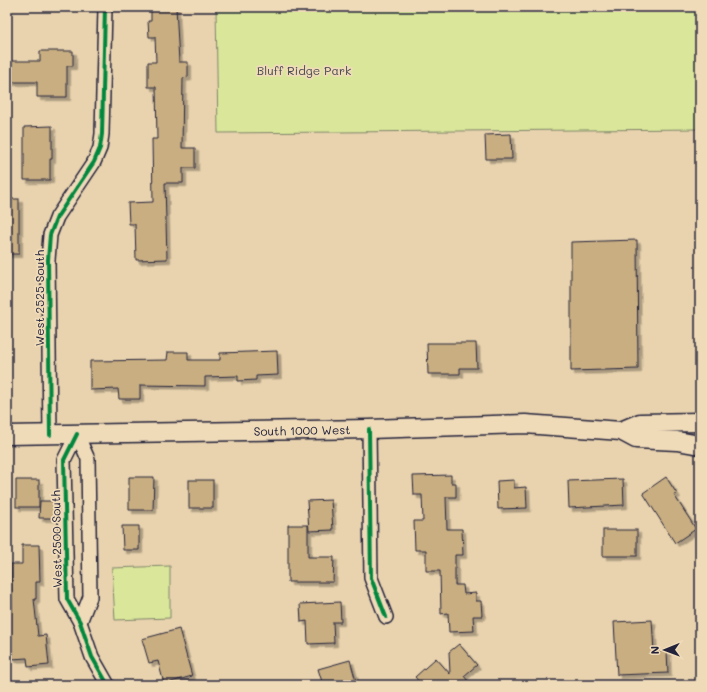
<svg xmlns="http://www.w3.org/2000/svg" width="707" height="692" font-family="Mali,sans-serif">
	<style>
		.park { fill: #dae79a; stroke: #7e846a }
		.building { fill: #c9ae81; stroke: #22223b; filter: url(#shadow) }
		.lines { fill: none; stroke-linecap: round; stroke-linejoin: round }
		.minor-casing { stroke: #22223b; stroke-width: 16 }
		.secondary-casing { stroke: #22223b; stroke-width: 21 }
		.minor { stroke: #f0dbb9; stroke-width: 13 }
		.secondary { stroke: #f0dbb9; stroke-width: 18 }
		.cycleway-casing { stroke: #f0dbb9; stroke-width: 6 }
		.cycleway { stroke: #00873e; stroke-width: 4 }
		.labels { text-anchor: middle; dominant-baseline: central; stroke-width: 3.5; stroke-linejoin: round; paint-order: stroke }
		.park-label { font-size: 12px; fill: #47494e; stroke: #f0dbb9 }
		.street-label { font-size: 12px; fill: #22223b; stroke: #f0dbb9 }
	</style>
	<defs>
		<filter id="shadow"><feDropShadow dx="3.5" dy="3.5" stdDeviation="0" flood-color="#0004"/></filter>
	</defs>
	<rect width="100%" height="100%" fill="#e9d3ae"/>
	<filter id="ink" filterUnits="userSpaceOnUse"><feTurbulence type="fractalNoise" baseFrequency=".025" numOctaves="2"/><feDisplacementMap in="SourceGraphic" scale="8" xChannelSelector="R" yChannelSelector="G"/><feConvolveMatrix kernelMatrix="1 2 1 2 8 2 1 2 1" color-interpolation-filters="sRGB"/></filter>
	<g filter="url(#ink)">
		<g class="park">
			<path d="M216 7H700V129L218 133Z"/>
			<path d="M170 566V618L115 620 112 568Z"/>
		</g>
		<g class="building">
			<path d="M151 7H176L179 62H188V77L183 78 182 148H195V168H183V183H165L167 259 136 260 135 224H129L128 203 153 202 152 139H157L156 87H148V62H156L155 37H149L148 21H151Z"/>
			<path d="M40 51H73V66H67V97H37V82H7V61H40Z"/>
			<path d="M52 126V159H50V180H24V127Z"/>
			<path d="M511 134 512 159H486L485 135Z"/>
			<rect x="7" y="199" width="12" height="55"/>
			<path d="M637 240 638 369 571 371V242Z"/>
			<path d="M427 343H476L477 368H460V374H428Z"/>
			<path d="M277 351 278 375 256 376V380L238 381V376L205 377V386L140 385V399H119L118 389 90 390V361L167 360 168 352H188V360H220V353Z"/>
			<path d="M451 475V483H456V497H446L447 529H462L463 555H455V585H463L464 594 476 593V601H481L482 616H473L474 631 449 632 448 613 441 614 440 571H426V550H415L414 521H423L422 495H414L413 476Z"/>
			<path d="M129 477H154L153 510H129Z"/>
			<path d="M666 477 677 494 674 495 696 529 675 543 643 493Z"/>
			<path d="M623 479 624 505 569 508 568 481Z"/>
			<rect x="16" y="480" width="23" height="27"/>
			<rect x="189" y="480" width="24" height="28"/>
			<path d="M514 480V488L526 487 527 508 498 509 497 481Z"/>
			<path d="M331 500 333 530 309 531 307 501Z"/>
			<path d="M40 501H57V518H39Z"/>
			<path d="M288 525H308V557H334L333 582H288Z"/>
			<path d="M122 526H139V550H123Z"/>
			<rect x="603" y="530" width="34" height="26"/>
			<path d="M22 545H39L40 582H36V599H34L38 636 46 635 49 665 28 667 27 658 12 659 10 631H7V611H12L11 564H22Z"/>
			<path d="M340 602 341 622H333L334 643 308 644 307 621 301 622 300 604Z"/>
			<path d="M652 620 654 652 667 651 668 673 617 675 614 622Z"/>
			<path d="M179 629 192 676 164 684 158 661 149 663 142 639Z"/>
			<path d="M459 644 477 665 464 676 471 685H422L415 677 436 658 450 674 449 652Z"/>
			<path d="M350 660 357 685H323L318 669Z"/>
		</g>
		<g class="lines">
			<defs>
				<g id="minor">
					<path d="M369 429 371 578 386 617"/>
					<path d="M77 434 64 460 67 599 80 622 92 657 108 685"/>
					<path d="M77 434 88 459 90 597 80 622"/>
					<path d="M50 435 48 260 50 235 57 217 94 162 100 148 102 134 105 7"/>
				</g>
				<g id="secondary">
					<path d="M621 431 640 423 700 422"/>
					<path d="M7 435 369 429 525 424 621 431 636 439 677 441 700 445"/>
				</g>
			</defs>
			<use href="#minor" class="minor-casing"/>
			<use href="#secondary" class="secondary-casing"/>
			<use href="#minor" class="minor"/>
			<use href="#secondary" class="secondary"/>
			<defs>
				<g id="cycleway">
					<path d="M369 429 371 578 386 617"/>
					<path d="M77 434 64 460 67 599 80 622 92 657 108 685"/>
					<path d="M50 435 48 260 50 235 57 217 94 162 100 148 102 134 105 7"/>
				</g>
			</defs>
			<use href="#cycleway" class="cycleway-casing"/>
			<use href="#cycleway" class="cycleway"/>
		</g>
	</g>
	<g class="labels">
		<g class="park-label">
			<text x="304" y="70">Bluff Ridge Park</text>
		</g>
		<g class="street-label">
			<text transform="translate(39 298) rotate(-90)">West 2525 South</text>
			<text transform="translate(302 430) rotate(-1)">South 1000 West</text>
			<text transform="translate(56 539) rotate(-91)">West 2500 South</text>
		</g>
	</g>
	<rect width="707" height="692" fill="none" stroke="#f0dbb9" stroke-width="24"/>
	<rect x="12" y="12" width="683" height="668" fill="none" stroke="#22223b" stroke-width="1.5" filter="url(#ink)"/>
	<g transform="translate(665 650) rotate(269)" stroke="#f0dbb9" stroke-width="3" paint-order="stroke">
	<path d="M0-3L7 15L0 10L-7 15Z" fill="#22223b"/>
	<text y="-6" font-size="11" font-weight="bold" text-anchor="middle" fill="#22223b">N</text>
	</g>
</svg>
